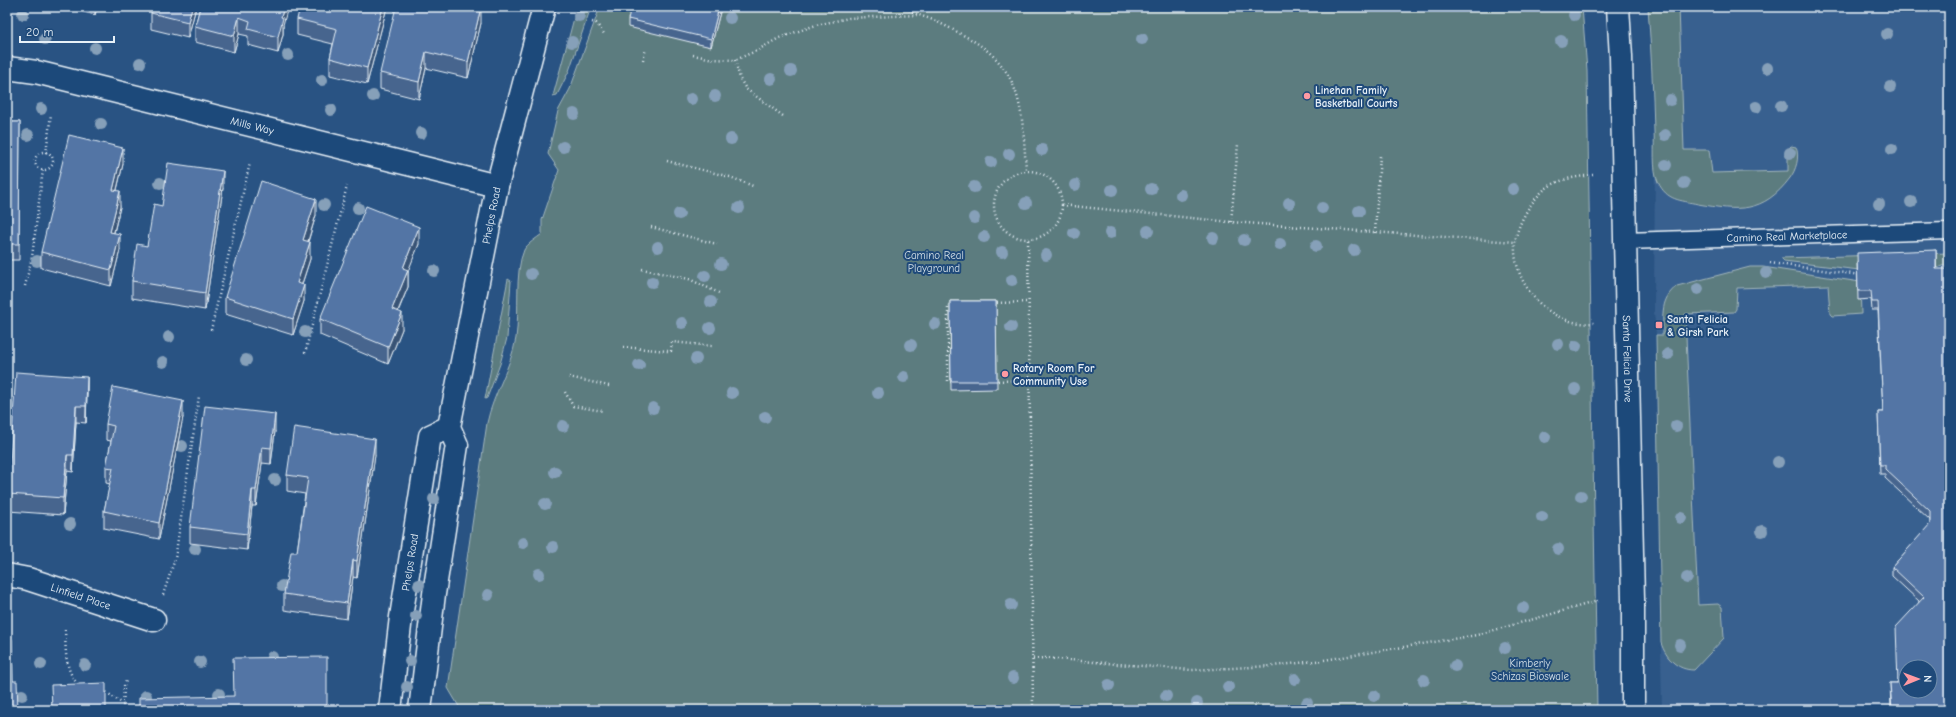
<svg xmlns="http://www.w3.org/2000/svg" width="1956" height="717" font-family="'Comic Neue',sans-serif">
	<style>
		.built { fill: #39608f; fill-rule: evenodd }
		.green { fill: #5b7b7f; stroke: #a2b6bc }
		.lines { fill: none; stroke-linecap: round; stroke-linejoin: round }
		.lane-casing { stroke: #e8f1f8; stroke-width: 19 }
		.street-casing { stroke: #e8f1f8; stroke-width: 25 }
		.secondary-casing { stroke: #e8f1f8; stroke-width: 25 }
		.path { stroke: #e8f1f8; stroke-width: 2.5; stroke-dasharray: 1 3; stroke-linecap: butt }
		.lane { stroke: #1f4a7a; stroke-width: 16 }
		.street { stroke: #1f4a7a; stroke-width: 22 }
		.secondary { stroke: #1f4a7a; stroke-width: 22 }
		.tree { fill: #86a0b9 }
		.wall { fill: #47658e; stroke: #e8f1f8 }
		.shaded-wall { fill: #395274; stroke: #e8f1f8 }
		.building { fill: #5275a5; stroke: #e8f1f8; fill-rule: evenodd }
		.poi-dot { fill: #ff9aa2; stroke: #1f4a7a; stroke-width: 1.5 }
		.labels { text-anchor: middle; dominant-baseline: central; stroke-width: 4; stroke-linejoin: round; paint-order: stroke }
		.poi-label { font-size: 11px; font-weight: bold; fill: #e8f1f8; stroke: #1f4a7a; text-anchor: start }
		.street-label { font-size: 11px; fill: #e8f1f8; stroke: #1f4a7a }
		.park-label { font-size: 11px; fill: #d3dfe6; stroke: #1f4a7a }
	</style>
	<rect width="100%" height="100%" fill="#295383"/>
	<filter id="ink" filterUnits="userSpaceOnUse"><feTurbulence type="fractalNoise" baseFrequency=".025" numOctaves="2"/><feDisplacementMap in="SourceGraphic" scale="8" xChannelSelector="R" yChannelSelector="G"/><feConvolveMatrix kernelMatrix="1 2 1 2 8 2 1 2 1" color-interpolation-filters="sRGB"/></filter>
	<g filter="url(#ink)">
		<path class="built" d="M1648 7H1949V710H1662L1656 335 1654 311 1655 156 1652 55ZM1906 667H1930V691H1906Z"/>
		<g class="green">
			<path d="M577 7H591L569 71 557 95 553 96Z"/>
			<path d="M600 7H1582L1587 71 1597 710H461L448 688 487 423C493 394 511 368 516 338 520 312 514 273 524 250 527 244 537 238 542 234V220L559 170 548 154 558 111 570 89Z"/>
			<path d="M1648 7H1679L1684 150H1709L1712 173 1788 171V149L1791 146 1796 147C1800 157 1796 170 1790 178 1763 214 1738 211 1698 204 1680 200 1667 201 1658 182 1652 169 1655 146 1654 131 1653 90 1651 48 1648 7Z"/>
			<path d="M1949 253V263L1930 271 1876 272 1784 261 1781 258Z"/>
			<path d="M1750 267H1763L1860 282 1861 314 1832 316 1830 314 1828 285 1737 288 1736 309 1734 312 1685 314 1698 605 1718 604 1722 607 1724 638 1694 670C1677 670 1666 658 1661 643L1656 335H1663C1663 315 1660 299 1677 286Z"/>
			<path d="M508 279 511 281 507 338 500 364 487 398 485 399Z"/>
		</g>
		<g class="lines">
			<defs>
				<g id="lane">
					<path id="s1" d="M1625 241 1949 231"/>
				</g>
				<g id="street">
					<path id="s2" d="M1618 7 1621 57 1633 599V710"/>
					<path id="s3" d="M7 68 36 72 497 186"/>
					<path id="s4" d="M7 575 28 579 154 620"/>
				</g>
				<g id="secondary">
					<path id="s5" d="M390 710 401 617 430 436 449 427"/>
					<path id="s6" d="M420 710 434 594 457 445 449 427 497 186 544 7"/>
				</g>
			</defs>
			<use href="#lane" class="lane-casing"/>
			<use href="#street" class="street-casing"/>
			<use href="#secondary" class="secondary-casing"/>
			<g class="path">
				<path d="M906 7C915 15 923 16 933 20 942 24 952 29 961 34 1023 65 1022 108 1026 170"/>
				<path d="M592 22 596 23 605 35"/>
				<path d="M693 55 713 59 735 60 756 51 779 38 816 25 849 18 917 15"/>
				<path d="M643 60 646 49"/>
				<path d="M735 60 740 79 746 89 783 116"/>
				<circle cx="44" cy="161" r="9"/>
				<path d="M46 153 51 114"/>
				<path d="M667 161 730 177 753 186"/>
				<circle cx="1028" cy="205" r="34"/>
				<path d="M1593 175C1576 177 1557 179 1544 190 1530 202 1517 225 1515 243 1512 286 1551 328 1594 323"/>
				<path d="M1062 205 1231 222 1515 242"/>
				<path d="M1231 222 1238 144"/>
				<path d="M651 227 717 244"/>
				<path d="M1375 233 1380 156"/>
				<path d="M1028 240 1033 710"/>
				<path d="M1770 263 1860 275"/>
				<path d="M642 269 689 279 719 293"/>
				<path d="M25 286 32 257 43 170"/>
				<path d="M993 303 1028 302"/>
				<path d="M953 305H948V382H953"/>
				<path d="M211 330 250 163"/>
				<path d="M623 347 668 351H671L672 342 712 346"/>
				<path d="M305 353 347 186"/>
				<path d="M569 377 609 386"/>
				<path d="M994 381 1029 380"/>
				<path d="M565 392 573 406 603 411"/>
				<path d="M163 595 175 559 199 396"/>
				<path d="M65 630C66 649 64 671 79 685"/>
				<path d="M1033 659 1045 658 1191 670 1273 666 1324 660 1477 635 1598 601"/>
				<path d="M103 690 123 704"/>
				<path d="M123 710 124 686 126 681"/>
			</g>
			<use href="#lane" class="lane"/>
			<use href="#street" class="street"/>
			<use href="#secondary" class="secondary"/>
		</g>
		<g class="tree">
			<circle cx="23" cy="14" r="6"/>
			<circle cx="1574" cy="15" r="6"/>
			<circle cx="579" cy="16" r="6"/>
			<circle cx="730" cy="18" r="6"/>
			<circle cx="1887" cy="34" r="6"/>
			<circle cx="45" cy="39" r="6"/>
			<circle cx="1142" cy="39" r="6"/>
			<circle cx="1561" cy="41" r="6"/>
			<circle cx="572" cy="42" r="6"/>
			<circle cx="95" cy="48" r="6"/>
			<circle cx="288" cy="55" r="6"/>
			<circle cx="140" cy="63" r="6"/>
			<circle cx="1767" cy="68" r="6"/>
			<circle cx="791" cy="71" r="6"/>
			<circle cx="771" cy="79" r="6"/>
			<circle cx="322" cy="80" r="6"/>
			<circle cx="1890" cy="87" r="6"/>
			<circle cx="373" cy="96" r="6"/>
			<circle cx="715" cy="96" r="6"/>
			<circle cx="691" cy="99" r="6"/>
			<circle cx="1670" cy="100" r="6"/>
			<circle cx="1781" cy="106" r="6"/>
			<circle cx="1756" cy="107" r="6"/>
			<circle cx="41" cy="109" r="6"/>
			<circle cx="331" cy="110" r="6"/>
			<circle cx="574" cy="114" r="6"/>
			<circle cx="101" cy="124" r="6"/>
			<circle cx="421" cy="133" r="6"/>
			<circle cx="28" cy="135" r="6"/>
			<circle cx="1665" cy="135" r="6"/>
			<circle cx="731" cy="139" r="6"/>
			<circle cx="563" cy="147" r="6"/>
			<circle cx="1892" cy="149" r="6"/>
			<circle cx="1042" cy="150" r="6"/>
			<circle cx="1790" cy="153" r="6"/>
			<circle cx="1009" cy="154" r="6"/>
			<circle cx="991" cy="162" r="6"/>
			<circle cx="1666" cy="165" r="6"/>
			<circle cx="160" cy="183" r="6"/>
			<circle cx="1684" cy="183" r="6"/>
			<circle cx="1075" cy="185" r="6"/>
			<circle cx="974" cy="187" r="6"/>
			<circle cx="1151" cy="189" r="6"/>
			<circle cx="1513" cy="189" r="6"/>
			<circle cx="1112" cy="190" r="6"/>
			<circle cx="1181" cy="195" r="6"/>
			<circle cx="1911" cy="202" r="6"/>
			<circle cx="1026" cy="203" r="6"/>
			<circle cx="1289" cy="203" r="6"/>
			<circle cx="1879" cy="204" r="6"/>
			<circle cx="324" cy="205" r="6"/>
			<circle cx="358" cy="208" r="6"/>
			<circle cx="739" cy="208" r="6"/>
			<circle cx="1322" cy="208" r="6"/>
			<circle cx="1359" cy="211" r="6"/>
			<circle cx="679" cy="214" r="6"/>
			<circle cx="974" cy="218" r="6"/>
			<circle cx="1148" cy="231" r="6"/>
			<circle cx="1074" cy="233" r="6"/>
			<circle cx="1110" cy="233" r="6"/>
			<circle cx="984" cy="237" r="6"/>
			<circle cx="1213" cy="238" r="6"/>
			<circle cx="1244" cy="240" r="6"/>
			<circle cx="1280" cy="244" r="6"/>
			<circle cx="1316" cy="246" r="6"/>
			<circle cx="658" cy="247" r="6"/>
			<circle cx="1354" cy="250" r="6"/>
			<circle cx="1002" cy="252" r="6"/>
			<circle cx="1046" cy="255" r="6"/>
			<circle cx="37" cy="261" r="6"/>
			<circle cx="721" cy="264" r="6"/>
			<circle cx="434" cy="271" r="6"/>
			<circle cx="1766" cy="273" r="6"/>
			<circle cx="531" cy="274" r="6"/>
			<circle cx="705" cy="276" r="6"/>
			<circle cx="1012" cy="280" r="6"/>
			<circle cx="652" cy="282" r="6"/>
			<circle cx="1698" cy="289" r="6"/>
			<circle cx="711" cy="302" r="6"/>
			<circle cx="682" cy="323" r="6"/>
			<circle cx="935" cy="324" r="6"/>
			<circle cx="1011" cy="327" r="6"/>
			<circle cx="710" cy="328" r="6"/>
			<circle cx="305" cy="332" r="6"/>
			<circle cx="169" cy="337" r="6"/>
			<circle cx="1558" cy="344" r="6"/>
			<circle cx="911" cy="345" r="6"/>
			<circle cx="1576" cy="346" r="6"/>
			<circle cx="1668" cy="354" r="6"/>
			<circle cx="696" cy="359" r="6"/>
			<circle cx="246" cy="360" r="6"/>
			<circle cx="163" cy="362" r="6"/>
			<circle cx="639" cy="365" r="6"/>
			<circle cx="904" cy="377" r="6"/>
			<circle cx="1575" cy="389" r="6"/>
			<circle cx="732" cy="393" r="6"/>
			<circle cx="878" cy="393" r="6"/>
			<circle cx="653" cy="408" r="6"/>
			<circle cx="765" cy="417" r="6"/>
			<circle cx="563" cy="426" r="6"/>
			<circle cx="1676" cy="426" r="6"/>
			<circle cx="1545" cy="437" r="6"/>
			<circle cx="182" cy="446" r="6"/>
			<circle cx="1778" cy="462" r="6"/>
			<circle cx="555" cy="472" r="6"/>
			<circle cx="275" cy="480" r="6"/>
			<circle cx="1581" cy="496" r="6"/>
			<circle cx="434" cy="499" r="6"/>
			<circle cx="545" cy="504" r="6"/>
			<circle cx="1542" cy="517" r="6"/>
			<circle cx="1681" cy="518" r="6"/>
			<circle cx="70" cy="524" r="6"/>
			<circle cx="1762" cy="531" r="6"/>
			<circle cx="523" cy="543" r="6"/>
			<circle cx="553" cy="547" r="6"/>
			<circle cx="195" cy="549" r="6"/>
			<circle cx="1558" cy="549" r="6"/>
			<circle cx="539" cy="574" r="6"/>
			<circle cx="1687" cy="578" r="6"/>
			<circle cx="419" cy="585" r="6"/>
			<circle cx="282" cy="586" r="6"/>
			<circle cx="488" cy="595" r="6"/>
			<circle cx="1011" cy="605" r="6"/>
			<circle cx="1523" cy="608" r="6"/>
			<circle cx="416" cy="616" r="6"/>
			<circle cx="1680" cy="645" r="6"/>
			<circle cx="1505" cy="648" r="6"/>
			<circle cx="272" cy="657" r="6"/>
			<circle cx="410" cy="661" r="6"/>
			<circle cx="200" cy="662" r="6"/>
			<circle cx="41" cy="664" r="6"/>
			<circle cx="85" cy="665" r="6"/>
			<circle cx="1455" cy="666" r="6"/>
			<circle cx="1536" cy="675" r="6"/>
			<circle cx="1013" cy="678" r="6"/>
			<circle cx="1295" cy="679" r="6"/>
			<circle cx="1424" cy="680" r="6"/>
			<circle cx="1109" cy="685" r="6"/>
			<circle cx="407" cy="687" r="6"/>
			<circle cx="1228" cy="687" r="6"/>
			<circle cx="219" cy="694" r="6"/>
			<circle cx="22" cy="695" r="6"/>
			<circle cx="146" cy="696" r="6"/>
			<circle cx="1166" cy="696" r="6"/>
			<circle cx="1374" cy="696" r="6"/>
			<circle cx="1197" cy="703" r="6"/>
			<circle cx="1307" cy="703" r="6"/>
		</g>
		<g class="wall">
			<path d="M65 7H97L95 15Z"/>
			<path d="M196 7 188 38 151 29V13Z"/>
			<path d="M200 7 283 25V34L278 53 248 45V36L239 34 234 52 195 42V26Z"/>
			<path d="M387 7 367 84 330 75V58L333 44 297 35V19Z"/>
			<path d="M720 7V12L711 47 628 27V19Z"/>
			<path d="M481 23 468 78 426 68 419 99 380 89V73Z"/>
			<path d="M7 122H20L19 260H7Z"/>
			<path d="M123 164 117 190 120 207 114 233 120 250 111 286 41 268V252Z"/>
			<path d="M223 188 205 310 132 298V281L147 246 162 206Z"/>
			<path d="M316 215 308 242 310 259 302 284 304 301 293 335 225 314V297Z"/>
			<path d="M419 244 408 270V287L398 312 402 329 388 364 320 335V319Z"/>
			<path d="M1936 250 1949 710H1891L1890 683H1897L1919 601 1892 576V567L1930 525V520L1885 478V474H1880L1878 412H1883L1878 310H1872L1871 299 1858 300 1857 261Z"/>
			<path d="M950 301H996L997 389 951 390Z"/>
			<path d="M87 377V393L86 423 76 422 73 472 67 471 63 515 8 511V494Z"/>
			<path d="M183 417 159 539 104 528V511L110 484 106 483V467L111 441 106 440V424Z"/>
			<path d="M275 431 271 464 262 463 256 506H252L247 550 190 543V527Z"/>
			<path d="M375 455 357 578 353 577 347 619 284 610V594L297 552 305 494 287 491V475Z"/>
		</g>
		<g class="shaded-wall">
			<path d="M95 7H97L95 15Z"/>
			<path d="M192 7H196L188 38V22Z"/>
			<path d="M284 7H288L283 25V34L278 53V37L281 17Z"/>
			<path d="M383 7H387L367 84V68Z"/>
			<path d="M481 7V23L468 78V62Z"/>
			<path d="M719 7H720V12L711 47V39Z"/>
			<path d="M239 17V34L234 52V36Z"/>
			<path d="M426 52V68L419 99V82Z"/>
			<path d="M123 148V164L113 206V190Z"/>
			<path d="M223 171V188L205 310V293Z"/>
			<path d="M120 191V207L110 248V232Z"/>
			<path d="M316 199V215L303 257V240Z"/>
			<path d="M419 227V244L403 284V268Z"/>
			<path d="M120 234V250L111 286V270Z"/>
			<path d="M310 242V259L297 299V283Z"/>
			<path d="M408 270V287L392 325V309Z"/>
			<path d="M304 285V301L293 335V319Z"/>
			<path d="M402 313V329L388 364V347Z"/>
			<path d="M87 377V393L86 423V406Z"/>
			<path d="M183 401V417L159 539V523Z"/>
			<path d="M76 406V422L73 472V455Z"/>
			<path d="M275 414V431L271 464V448Z"/>
			<path d="M375 439V455L357 578V561Z"/>
			<path d="M262 447V463L256 506V490Z"/>
			<path d="M67 455V471L63 515V498Z"/>
			<path d="M252 490V506L247 550V534Z"/>
			<path d="M353 560V577L347 619V603Z"/>
		</g>
		<g class="building">
			<path d="M152 7H192L188 22 151 13Z"/>
			<path d="M200 7H284L281 17 283 18 278 37 248 29 250 21 239 17 234 36 195 26Z"/>
			<path d="M300 7H383L367 68 330 58 337 29 297 19Z"/>
			<path d="M396 7H481L468 62 426 52 419 82 380 73Z"/>
			<path d="M631 7H719L711 39 628 19Z"/>
			<path d="M7 122H20L19 244H7Z"/>
			<path d="M69 135 123 148 113 190 120 191 110 232 120 234 111 270 41 252Z"/>
			<path d="M168 163 223 171 205 293 132 281 137 244 147 246 154 204 162 206Z"/>
			<path d="M261 181 316 199 303 240 310 242 297 283 304 285 293 319 225 297Z"/>
			<path d="M366 206 419 227 403 268 408 270 392 309 402 313 388 347 320 319Z"/>
			<path d="M1936 250V269H1949V710H1892L1890 683H1898L1896 627 1924 597 1892 567 1930 524V511L1885 469V465H1880L1878 412H1883L1878 302H1872L1871 291H1858L1857 253ZM1906 667H1930V691H1906Z"/>
			<path d="M950 301H996L997 381H951Z"/>
			<path d="M16 372 87 377 86 406H76L73 455H67L63 498 8 494Z"/>
			<path d="M113 387 183 401 159 523 104 511 113 468 106 467 114 426 106 424Z"/>
			<path d="M205 406 275 414 271 448 262 447 256 490H252L247 534 190 527Z"/>
			<path d="M294 427 375 439 357 561 353 560 347 603 284 594 291 552H297L308 478 287 475Z"/>
			<path d="M7 639H12L13 681H17L18 710H7Z"/>
			<path d="M327 657V710H139V698L234 696 233 658Z"/>
			<path d="M106 683V710H44V709H52L51 685Z"/>
		</g>
	</g>
	<g class="poi-dot">
		<circle cx="1307" cy="96" r="4"/>
		<rect x="1655" y="321" width="8" height="8" rx="2"/>
		<circle cx="1005" cy="374" r="4"/>
	</g>
	<g class="labels">
		<g class="poi-label">
			<text x="1315" y="90">Linehan Family<tspan x="1315" dy="13">Basketball Courts</tspan></text>
			<text x="1667" y="319">Santa Felicia<tspan x="1667" dy="13">&amp; Girsh Park</tspan></text>
			<text x="1013" y="368">Rotary Room For<tspan x="1013" dy="13">Community Use</tspan></text>
		</g>
		<g class="street-label">
			<text stroke="none"><textPath href="#s3" startOffset="252">Mills Way</textPath></text>
			<text stroke="none"><textPath href="#s6" startOffset="503">Phelps Road</textPath></text>
			<text stroke="none"><textPath href="#s1" startOffset="162">Camino Real Marketplace</textPath></text>
			<text stroke="none"><textPath href="#s2" startOffset="352">Santa Felicia Drive</textPath></text>
			<text stroke="none"><textPath href="#s5" startOffset="149">Phelps Road</textPath></text>
			<text stroke="none"><textPath href="#s4" startOffset="77">Linfield Place</textPath></text>
		</g>
		<g class="park-label">
			<text x="934" y="255">Camino Real<tspan x="934" dy="13">Playground</tspan></text>
			<text x="1530" y="663">Kimberly<tspan x="1530" dy="13">Schizas Bioswale</tspan></text>
		</g>
	</g>
	<rect width="1956" height="717" fill="none" stroke="#1f4a7a" stroke-width="24"/>
	<rect x="12" y="12" width="1932" height="693" fill="none" stroke="#e8f1f8" stroke-width="1.5" filter="url(#ink)"/>
	<g transform="translate(1918 679) rotate(89)"><circle r="19" fill="#1f4a7a" stroke="#6f8dac"/>
	<path d="M0-3L7 15L0 10L-7 15Z" fill="#ff9aa2"/>
	<text y="-6" font-size="11" font-weight="bold" text-anchor="middle" fill="#e8f1f8">N</text>
	</g>
	<path d="M20 36v6h94v-6" fill="none" stroke="#e8f1f8" stroke-width="2"/>
	<text x="26" y="36" font-size="12" fill="#e8f1f8" stroke="#1f4a7a" stroke-width="3" paint-order="stroke">20 m</text>
</svg>
